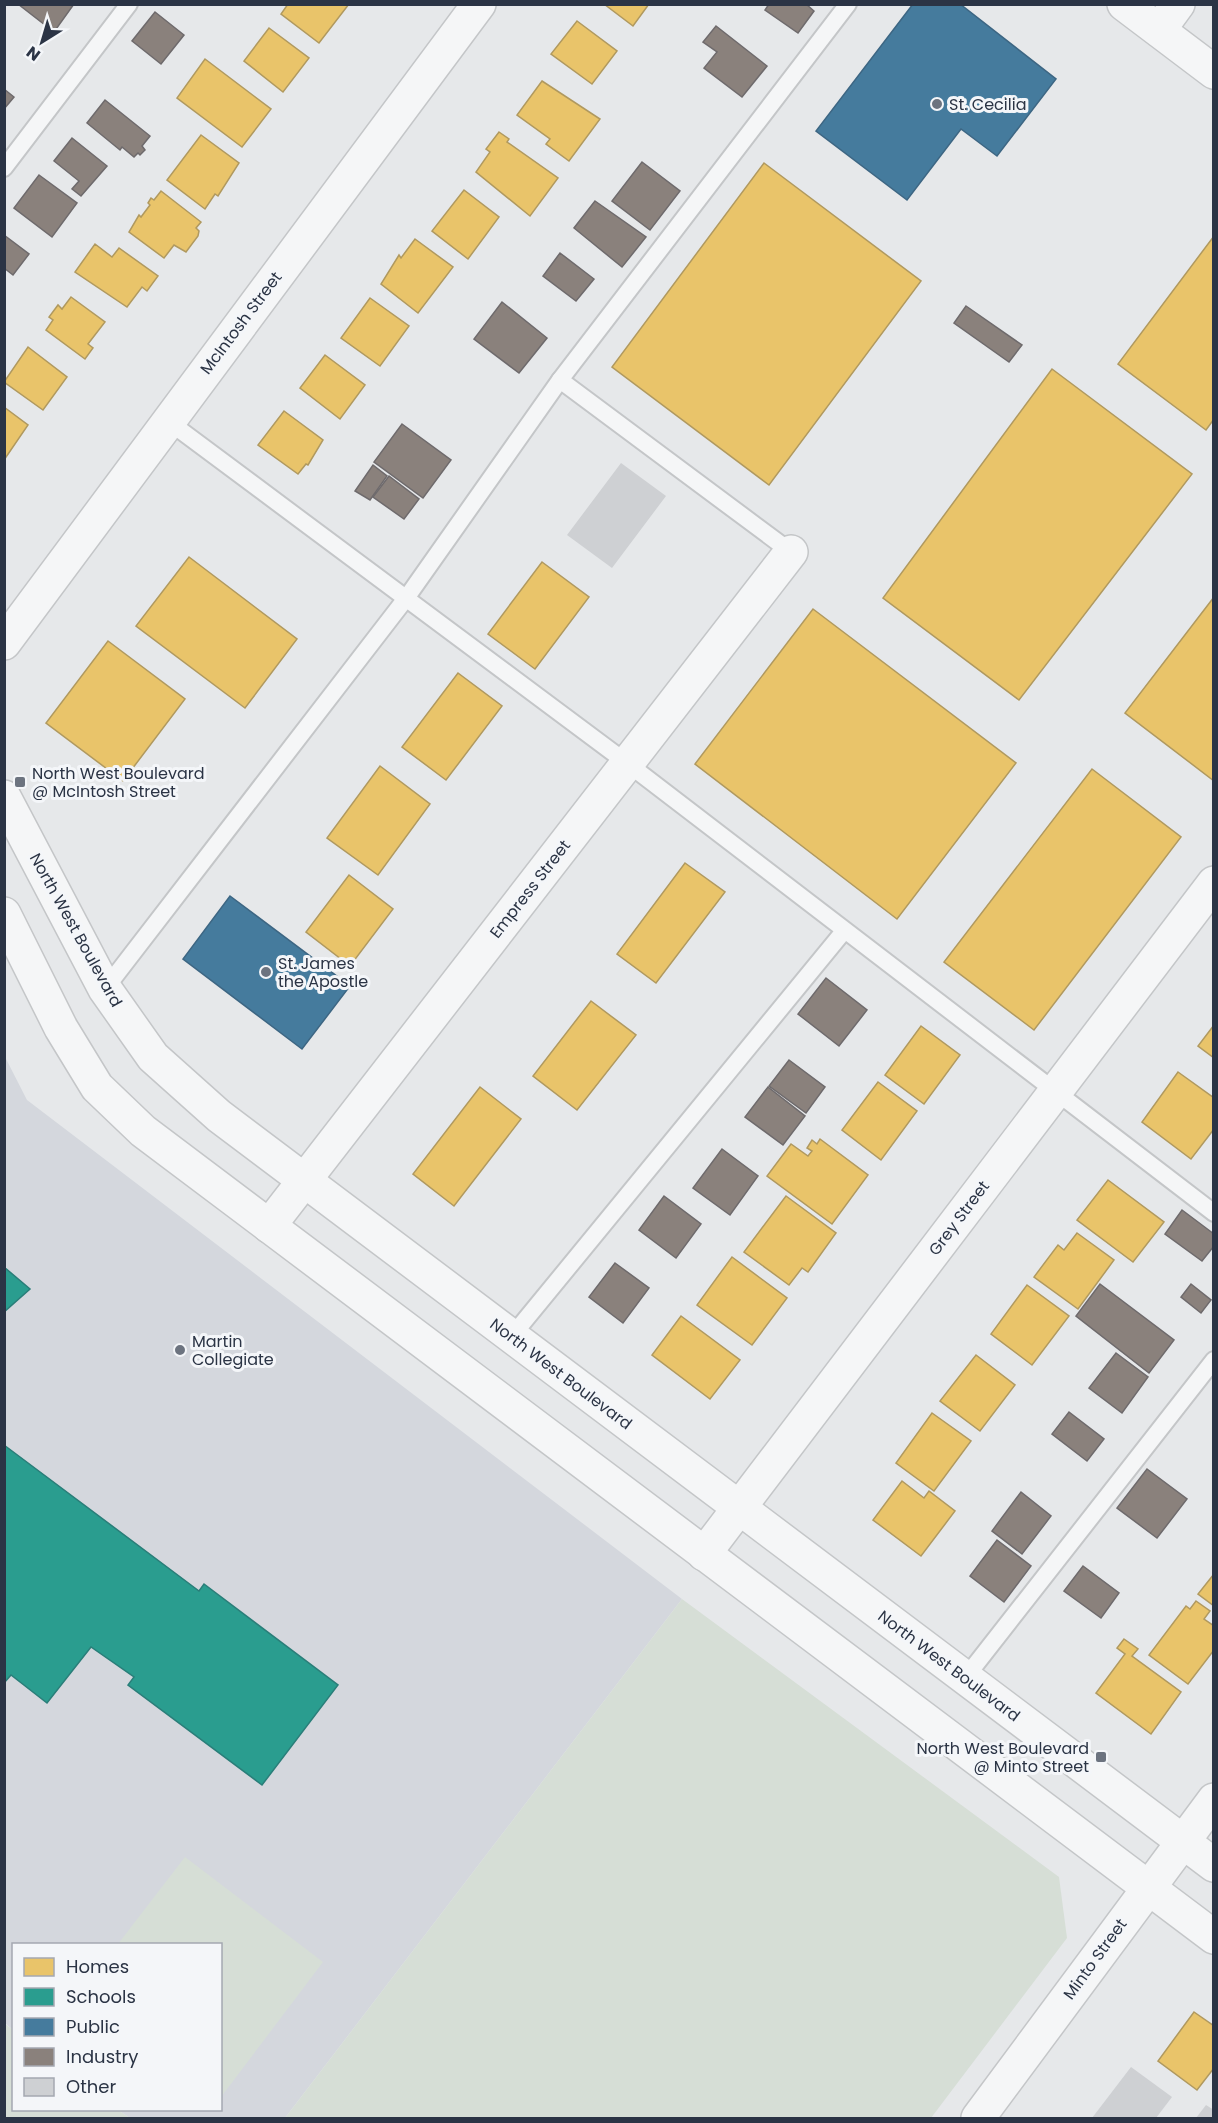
<svg xmlns="http://www.w3.org/2000/svg" width="1218" height="2123" font-family="Poppins,sans-serif">
	<style>
		.built { fill: #d4d7dd }
		.green { fill: #d6ded6 }
		.homes { fill: #e9c46a; stroke: #b0995f; stroke-width: 1.5 }
		.schools { fill: #2a9d8f; stroke: #2a7e79; stroke-width: 1.5 }
		.public { fill: #457b9d; stroke: #3d6683; stroke-width: 1.5 }
		.industry { fill: #8a817c; stroke: #6e6a6c; stroke-width: 1.5 }
		.building { fill: #ced0d3 }
		.lines { fill: none; stroke-linecap: round; stroke-linejoin: round }
		.service-casing { stroke: #c4c6c8; stroke-width: 20 }
		.minor-casing { stroke: #c4c6c8; stroke-width: 36 }
		.tertiary-casing { stroke: #c4c6c8; stroke-width: 36 }
		.service { stroke: #f5f6f7; stroke-width: 16 }
		.minor { stroke: #f5f6f7; stroke-width: 33 }
		.tertiary { stroke: #f5f6f7; stroke-width: 33 }
		.poi-dot { fill: #6c737f; stroke: #f4f6f9; stroke-width: 2 }
		.labels { text-anchor: middle; dominant-baseline: central; stroke-width: 6; stroke-linejoin: round; paint-order: stroke }
		.poi-label { font-size: 16px; fill: #2b3445; stroke: #f4f6f9; text-anchor: start }
		.street-label { font-size: 16px; fill: #2b3445; stroke: #f4f6f9 }
	</style>
	<rect width="100%" height="100%" fill="#e6e8ea"/>
	<path class="built" d="M4 1055 27 1100 682 1599 285 2118H130L118 2110H220V1944H14L13 2030 5 2023Z"/>
	<g class="green">
		<path d="M682 1599 1059 1877 1067 1938 931 2118H285Z"/>
		<path d="M185 1857 323 1962 221 2097 220 1944H118Z"/>
		<path d="M4 2023 13 2030 14 2110H118L130 2118H5Z"/>
	</g>
	<g class="homes">
		<path d="M288 4H349L319 43 281 14Z"/>
		<path d="M604 4H649L633 26Z"/>
		<path d="M577 21 617 51 592 84 551 54Z"/>
		<path d="M269 28 309 58 283 92 244 61Z"/>
		<path d="M205 59 271 109 242 147 177 98Z"/>
		<path d="M542 81 600 119 569 161 546 144 550 139 517 115Z"/>
		<path d="M499 132 509 139 507 142 558 178 530 216 476 172 490 152 486 149Z"/>
		<path d="M201 135 239 163 218 196 215 194 205 209 167 180Z"/>
		<path d="M764 163 921 281 769 485 612 367Z"/>
		<path d="M464 190 499 217 468 259 432 231Z"/>
		<path d="M161 191 201 222 196 228 199 231 198 236 186 252 174 245 164 258 129 232 139 215 141 217 150 205 148 203 151 198 154 200Z"/>
		<path d="M1214 236V419L1206 430 1118 364Z"/>
		<path d="M415 239 453 267 418 313 381 284 399 255 401 258Z"/>
		<path d="M95 244 112 257 119 248 158 276 147 291 142 287 127 307 75 272Z"/>
		<path d="M71 297 105 322 88 344 93 348 85 359 46 330 53 320 49 317 58 305 62 309Z"/>
		<path d="M370 298 409 326 380 366 341 338Z"/>
		<path d="M28 347 67 377 43 410 4 382Z"/>
		<path d="M325 355 365 385 340 419 300 388Z"/>
		<path d="M1052 369 1192 474 1019 700 883 598Z"/>
		<path d="M4 407 28 425 4 460Z"/>
		<path d="M284 411 323 440 308 465 306 464 298 474 258 445Z"/>
		<path d="M189 557 297 639 245 708 136 626Z"/>
		<path d="M542 562 589 597 535 669 488 634Z"/>
		<path d="M1214 597V781L1125 713Z"/>
		<path d="M813 609 1016 763 897 919 695 764Z"/>
		<path d="M108 641 185 699 123 781 46 723Z"/>
		<path d="M458 673 502 706 446 780 402 747Z"/>
		<path d="M380 766 430 804 378 875 327 838Z"/>
		<path d="M1092 769 1181 837 1034 1030 944 962Z"/>
		<path d="M685 863 725 892 656 983 617 954Z"/>
		<path d="M349 875 393 909 350 966 306 932Z"/>
		<path d="M591 1001 636 1035 577 1110 533 1076Z"/>
		<path d="M1214 1025V1058L1198 1046Z"/>
		<path d="M921 1026 960 1055 924 1104 885 1075Z"/>
		<path d="M1178 1072 1214 1098V1129L1191 1159 1142 1122Z"/>
		<path d="M878 1082 917 1111 881 1160 842 1130Z"/>
		<path d="M480 1087 521 1119 454 1206 413 1174Z"/>
		<path d="M820 1139 868 1175 832 1224 767 1176 791 1144 808 1156 812 1151 807 1148 812 1140 817 1144Z"/>
		<path d="M1108 1180 1164 1222 1133 1262 1077 1220Z"/>
		<path d="M786 1196 836 1233 808 1272 802 1268 789 1285 744 1252Z"/>
		<path d="M1077 1233 1114 1260 1078 1309 1034 1277 1058 1245 1064 1250Z"/>
		<path d="M732 1257 787 1298 752 1345 697 1305Z"/>
		<path d="M1027 1285 1069 1316 1032 1365 991 1334Z"/>
		<path d="M681 1316 740 1360 710 1399 652 1355Z"/>
		<path d="M976 1355 1015 1385 980 1431 940 1401Z"/>
		<path d="M932 1413 971 1441 934 1491 896 1463Z"/>
		<path d="M902 1481 924 1498 929 1491 955 1511 921 1556 873 1520Z"/>
		<path d="M1214 1574V1606L1198 1594Z"/>
		<path d="M1196 1601 1210 1611 1204 1619 1214 1626V1650L1188 1684 1149 1655 1186 1606 1190 1609Z"/>
		<path d="M1124 1639 1138 1649 1132 1656 1181 1692 1151 1734 1096 1693 1125 1654 1117 1648Z"/>
		<path d="M1194 2012 1214 2026V2068L1197 2090 1158 2061Z"/>
	</g>
	<g class="schools">
		<path d="M4 1267 30 1289 4 1312Z"/>
		<path d="M4 1445 199 1591 204 1584 338 1685 262 1785 128 1685 134 1677 91 1647 47 1703 11 1675 4 1683Z"/>
	</g>
	<g class="public">
		<path d="M913 4H960L1056 79 997 156 961 129 907 200 816 131Z"/>
		<path d="M230 896 350 986 302 1049 183 959Z"/>
	</g>
	<g class="industry">
		<path d="M18 4H74L54 32Z"/>
		<path d="M769 4H806L814 11 798 33 765 10Z"/>
		<path d="M155 12 184 35 161 64 132 41Z"/>
		<path d="M716 26 767 66 742 97 704 68 717 52 703 42Z"/>
		<path d="M4 89 14 97 4 109Z"/>
		<path d="M105 100 150 136 142 146 145 150 140 155 138 153 134 157 122 147 120 150 87 123Z"/>
		<path d="M72 138 107 166 81 196 72 189 79 181 54 161Z"/>
		<path d="M642 162 680 191 650 230 612 201Z"/>
		<path d="M39 175 77 203 52 237 14 208Z"/>
		<path d="M595 201 646 237 622 267 574 228Z"/>
		<path d="M4 235 29 254 13 275 4 268Z"/>
		<path d="M560 253 594 279 576 301 543 276Z"/>
		<path d="M502 302 547 338 519 373 474 339Z"/>
		<path d="M966 306 1022 345 1009 362 954 323Z"/>
		<path d="M402 424 451 460 423 498 374 462Z"/>
		<path d="M373 465 387 476 370 500 355 491Z"/>
		<path d="M389 476 419 499 404 519 373 497Z"/>
		<path d="M826 978 867 1010 839 1046 798 1014Z"/>
		<path d="M789 1060 825 1087 806 1113 769 1086Z"/>
		<path d="M768 1087 805 1116 783 1145 745 1117Z"/>
		<path d="M722 1149 758 1176 730 1215 693 1188Z"/>
		<path d="M664 1196 701 1224 676 1258 639 1230Z"/>
		<path d="M1182 1210 1214 1234V1246L1202 1261 1165 1234Z"/>
		<path d="M615 1263 649 1288 623 1323 589 1297Z"/>
		<path d="M1100 1284 1174 1340 1149 1373 1076 1316Z"/>
		<path d="M1191 1284 1211 1300 1201 1313 1181 1297Z"/>
		<path d="M1116 1353 1148 1377 1122 1413 1089 1388Z"/>
		<path d="M1069 1412 1104 1439 1087 1461 1052 1434Z"/>
		<path d="M1147 1469 1187 1499 1157 1538 1117 1508Z"/>
		<path d="M1021 1492 1051 1516 1022 1554 992 1531Z"/>
		<path d="M997 1540 1031 1566 1004 1602 970 1576Z"/>
		<path d="M1083 1566 1119 1593 1101 1618 1064 1591Z"/>
	</g>
	<g class="building">
		<path d="M621 463 666 496 612 568 567 535Z"/>
		<path d="M1131 2067 1172 2097 1156 2118H1092Z"/>
		<path d="M1206 2105 1214 2110V2118H1196Z"/>
	</g>
	<g class="lines">
		<defs>
			<g id="service">
				<path d="M4 168 129 4"/>
				<path d="M560 380 791 552"/>
				<path d="M168 421 627 763 1214 1213"/>
				<path d="M105 989 407 597 560 380 848 4"/>
				<path d="M512 1336 844 931"/>
				<path d="M965 1678 1214 1360"/>
			</g>
			<g id="minor">
				<path d="M1159 30 1178 4"/>
				<path d="M4 643 479 4"/>
				<path d="M4 797 105 989 153 1057 219 1116 1214 1865"/>
				<path d="M4 914 61 1028 97 1087 143 1131 1214 1937"/>
				<path d="M269 1226 791 552"/>
				<path d="M704 1554 1214 883"/>
				<path d="M978 2118 1214 1800"/>
			</g>
			<path id="tertiary" d="M1124 4 1214 72"/>
		</defs>
		<use href="#service" class="service-casing"/>
		<use href="#minor" class="minor-casing"/>
		<use href="#tertiary" class="tertiary-casing"/>
		<use href="#service" class="service"/>
		<use href="#minor" class="minor"/>
		<use href="#tertiary" class="tertiary"/>
	</g>
	<g class="poi-dot">
		<circle cx="937" cy="104" r="6"/>
		<rect x="14" y="776" width="12" height="12" rx="3"/>
		<circle cx="266" cy="972" r="6"/>
		<circle cx="180" cy="1350" r="6"/>
		<rect x="1095" y="1751" width="12" height="12" rx="3"/>
	</g>
	<g class="labels">
		<g class="poi-label">
			<text x="949" y="104">St. Cecilia</text>
			<text x="32" y="773">North West Boulevard<tspan x="32" dy="18">@ McIntosh Street</tspan></text>
			<text x="278" y="963">St. James<tspan x="278" dy="18">the Apostle</tspan></text>
			<text x="192" y="1341">Martin<tspan x="192" dy="18">Collegiate</tspan></text>
			<text x="1089" y="1748" text-anchor="end">North West Boulevard<tspan x="1089" dy="18">@ Minto Street</tspan></text>
		</g>
		<g class="street-label">
			<text transform="translate(241 323) rotate(-53)">McIntosh Street</text>
			<text transform="translate(530 889) rotate(-52)">Empress Street</text>
			<text transform="translate(76 930) rotate(61)">North West Boulevard</text>
			<text transform="translate(959 1218) rotate(-53)">Grey Street</text>
			<text transform="translate(561 1374) rotate(37)">North West Boulevard</text>
			<text transform="translate(949 1666) rotate(37)">North West Boulevard</text>
			<text transform="translate(1095 1959) rotate(-54)">Minto Street</text>
		</g>
	</g>
	<rect width="1218" height="2123" fill="none" stroke="#2b3445" stroke-width="12"/>
	<rect x="12" y="1943" width="210" height="168" fill="#f4f6f9" stroke="#a4a8b1" stroke-width="1.5"/>
	<rect x="24" y="1958" width="30" height="18" fill="#e9c46a" stroke="#a4a8b1" stroke-width="1.5"/>
	<text x="66" y="1973" font-size="18" fill="#2b3445">Homes</text>
	<rect x="24" y="1988" width="30" height="18" fill="#2a9d8f" stroke="#a4a8b1" stroke-width="1.5"/>
	<text x="66" y="2003" font-size="18" fill="#2b3445">Schools</text>
	<rect x="24" y="2018" width="30" height="18" fill="#457b9d" stroke="#a4a8b1" stroke-width="1.5"/>
	<text x="66" y="2033" font-size="18" fill="#2b3445">Public</text>
	<rect x="24" y="2048" width="30" height="18" fill="#8a817c" stroke="#a4a8b1" stroke-width="1.5"/>
	<text x="66" y="2063" font-size="18" fill="#2b3445">Industry</text>
	<rect x="24" y="2078" width="30" height="18" fill="#ced0d3" stroke="#a4a8b1" stroke-width="1.5"/>
	<text x="66" y="2093" font-size="18" fill="#2b3445">Other</text>
	<g transform="translate(42 42) rotate(217)" stroke="#f4f6f9" stroke-width="4.5" paint-order="stroke">
	<path d="M0-4.5L10 22L0 15L-10 22Z" fill="#2b3445"/>
	<text y="-9" font-size="16" font-weight="bold" text-anchor="middle" fill="#2b3445">N</text>
	</g>
</svg>
